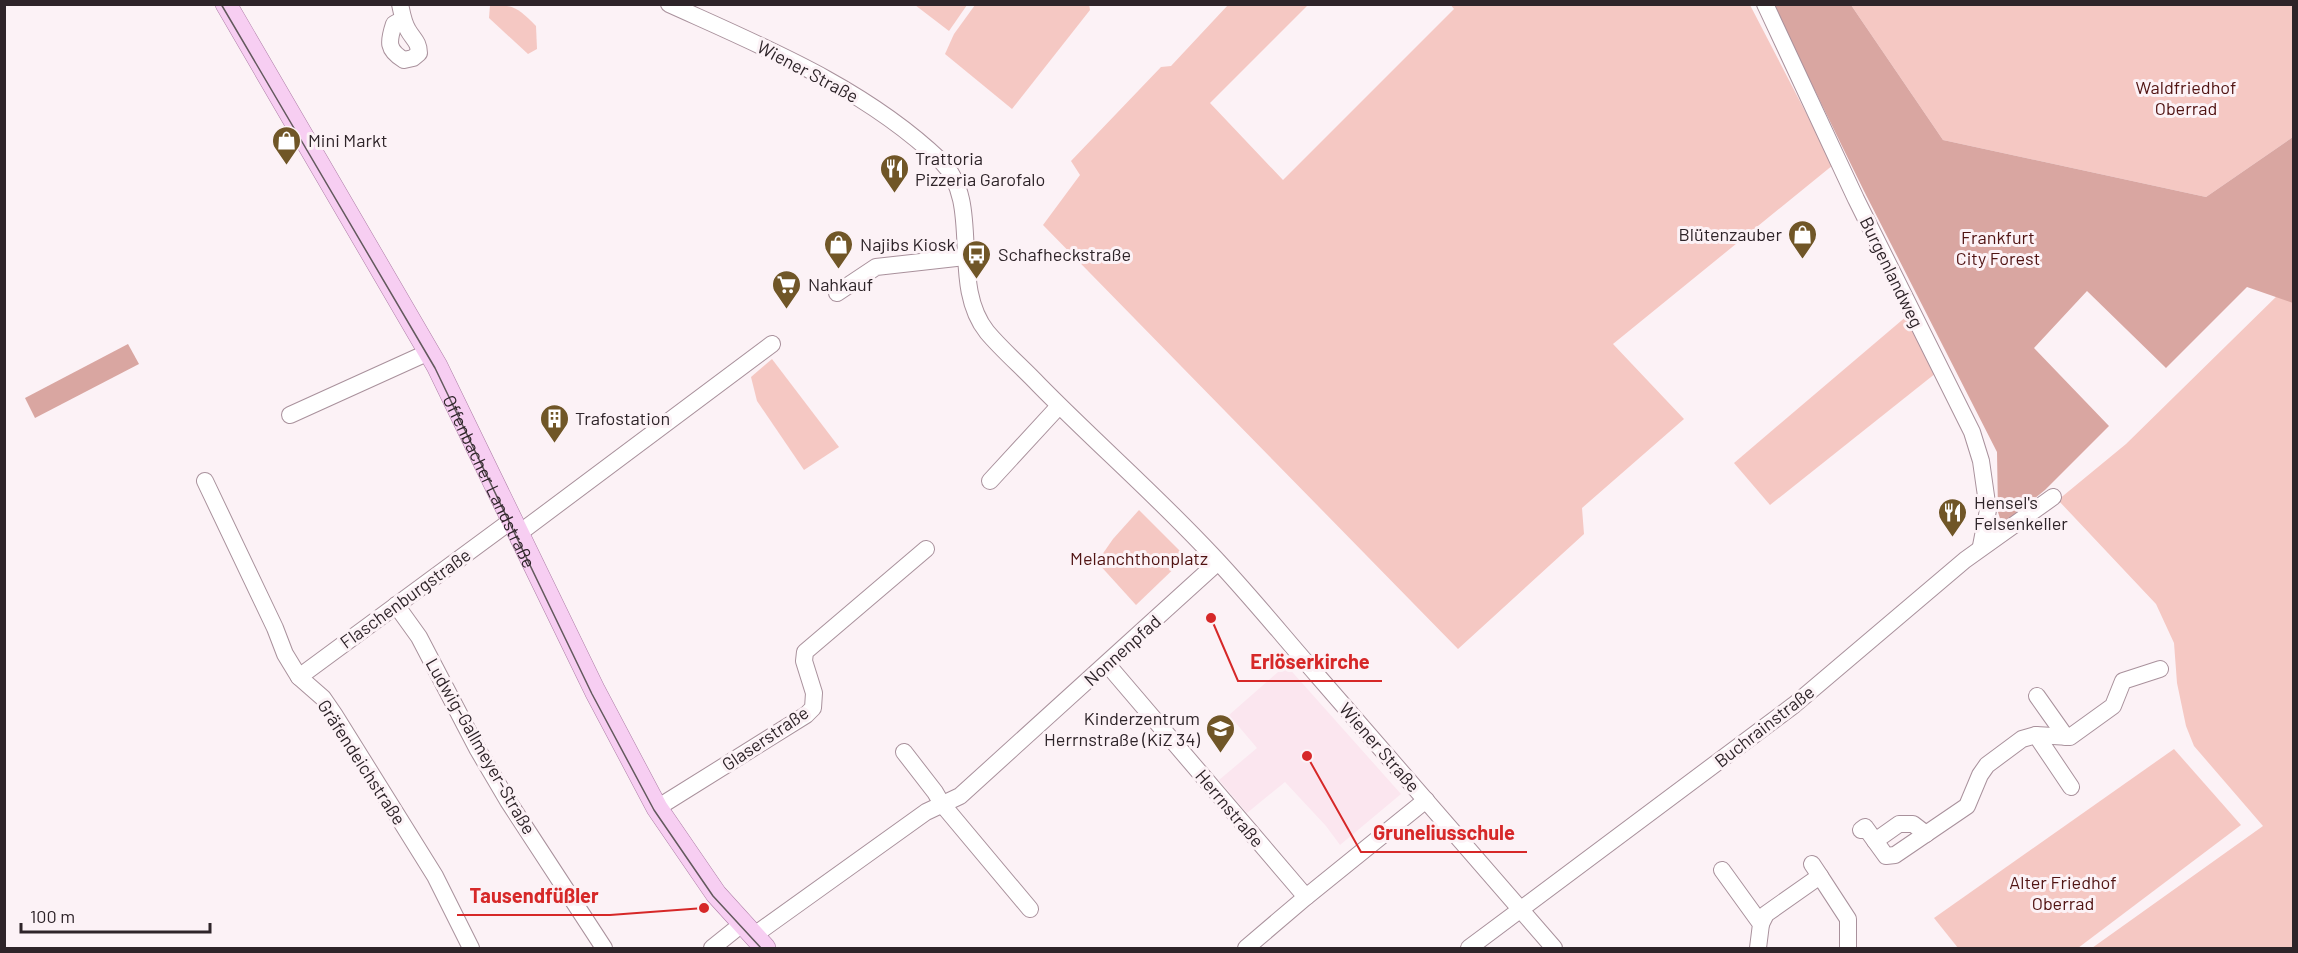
<svg xmlns="http://www.w3.org/2000/svg" width="2298" height="953" font-family="Barlow,sans-serif">
	<style>
		.built { fill: #fbe6ef }
		.green { fill: #f5c8c3 }
		.forest { fill: #d9a6a1 }
		.lines { fill: none; stroke-linecap: round; stroke-linejoin: round }
		.minor-casing { stroke: #a9919c; stroke-width: 18 }
		.major-casing { stroke: #ad7ea6; stroke-width: 22 }
		.minor { stroke: #fff; stroke-width: 16 }
		.major { stroke: #f7cef2; stroke-width: 21 }
		.tram { stroke: #63595d; stroke-width: 1.5 }
		.labels { text-anchor: middle; dominant-baseline: central; stroke-width: 6; stroke-linejoin: round; paint-order: stroke }
		.street-label { font-size: 18px; fill: #2e2429; stroke: #fcf2f6 }
		.park-label { font-size: 18px; fill: #501312; stroke: #fcf2f6 }
		.poi-label { font-size: 18px; fill: #2e2429; stroke: #fcf2f6; text-anchor: start }
		.leader { fill: none; stroke: #d62828; stroke-width: 2 }
		.callout-dot { fill: #d62828; stroke: #fcf2f6; stroke-width: 2 }
		.callout-label { font-size: 20px; text-anchor: middle; font-weight: bold; fill: #d62828; stroke: #fcf2f6; stroke-width: 6; stroke-linejoin: round; paint-order: stroke }
	</style>
	<rect width="100%" height="100%" fill="#fcf2f6"/>
	<path class="built" d="M1286 665 1401 794 1340 845 1326 826 1285 782 1247 813 1219 780 1257 748 1229 715Z"/>
	<g class="green">
		<path d="M1450 4 1750 5 1833 165 1613 344 1684 419 1582 508 1584 534 1458 649 1043 225 1080 175 1071 161 1161 67 1171 66 1228 5H1308L1210 103 1283 180 1454 9Z"/>
		<path d="M490 5C514 4 519 9 536 26L537 49 528 54 489 18Z"/>
		<path d="M915 5H967L949 31Z"/>
		<path d="M975 5 1089 4 1090 10 1012 109 945 54 954 34Z"/>
		<path d="M1851 5H2293V137L2206 197 1943 140Z"/>
		<path d="M2282 291 2293 302V948H2092L2263 826 2194 746 2186 726 2177 683 2174 643 2156 604 2058 500 2126 444Z"/>
		<path d="M1908 315 1936 373 1770 505 1734 463Z"/>
		<path d="M772 359 839 447 804 470 757 401 751 377Z"/>
		<path d="M1139 510 1186 557 1136 605 1097 562 1113 539Z"/>
		<path d="M2174 749 2241 825 2078 948H1958L1934 918Z"/>
	</g>
	<g class="forest">
		<path d="M1773 5H1851L1943 140 2206 197 2293 137V303L2247 287 2166 368 2087 291 2034 348 2109 426 2045 490 2002 525 1998 512 1997 452 1864 191Z"/>
		<path d="M128 344 139 364 35 418 25 398Z"/>
	</g>
	<g class="lines">
		<defs>
			<g id="minor">
				<path d="M400 4C402 13 403 22 408 30 413 39 419 42 419 53L413 58 404 60C387 50 388 42 394 24L403 19"/>
				<path d="M669 4C764 47 865 88 941 161 984 203 948 283 987 332 1003 351 1022 367 1039 385 1095 442 1156 495 1211 554 1248 593 1282 635 1317 675 1396 766 1475 857 1554 948"/>
				<path d="M1765 4 1856 199 1972 432 1981 461 1988 510 1981 546"/>
				<path d="M837 293 876 267 965 257"/>
				<path d="M290 415 429 352"/>
				<path d="M205 481 275 628 285 654 299 677 323 698 334 714 435 876 471 948"/>
				<path d="M990 481 1059 406"/>
				<path d="M518 534 772 344"/>
				<path d="M396 605 419 637 478 750 508 801 604 948"/>
				<path d="M1107 664 1306 897"/>
				<path d="M299 677 512 520"/>
				<path d="M2037 696 2066 737"/>
				<path d="M2036 735 2071 787"/>
				<path d="M904 752 935 792 942 804 1030 909"/>
				<path d="M657 808 806 715 813 708 814 693 804 661 805 652 926 549"/>
				<path d="M1861 830 1865 827 1886 856 1895 855 1967 806 1980 775 1987 765 2022 739 2036 735 2070 737 2113 706 2123 681 2160 669"/>
				<path d="M1875 841 1899 824H1913L1926 834"/>
				<path d="M1722 870 1761 924 1758 948"/>
				<path d="M1820 876 1848 919V948"/>
				<path d="M1761 924 1766 914 1820 876 1812 864"/>
				<path d="M753 936 926 812 960 796 1218 562"/>
				<path d="M712 948 742 924"/>
				<path d="M1246 948 1306 897 1426 800"/>
				<path d="M1469 948 1794 705 1965 560 2053 497"/>
			</g>
			<path id="major" d="M226 4 437 366 595 691 657 808 716 894 765 948"/>
		</defs>
		<use href="#minor" class="minor-casing"/>
		<use href="#major" class="major-casing"/>
		<use href="#minor" class="minor"/>
		<use href="#major" class="major"/>
		<path class="tram" id="s1" d="M221 4 435 368 592 694 654 810 713 896 761 948"/>
	</g>
	<defs>
		<symbol id="shop-pin" viewBox="-11 -11 22 30"><path d="M0 17L-7.5 6A9.5 9.5 0 1 1 7.5 6Z" fill="#705627" stroke="#fcf2f6"/><path d="M-5-2.5h2.3a2.7 3.5 0 0 1 5.4 0H5L5.5 6h-11ZM-1.5-2.5h3a1.5 2.3 0 0 0-3 0Z" fill="#fff"/></symbol>
		<symbol id="restaurant-pin" viewBox="-11 -11 22 30"><path d="M0 17L-7.5 6A9.5 9.5 0 1 1 7.5 6Z" fill="#705627" stroke="#fcf2f6"/><path d="M-5-6h1v4h1v-4h1v4h1v-4h1v5L-1.5 .5V6h-2V.5L-5-1ZM5-6V6H3V1.5H1.5Q1.5-4 5-6Z" fill="#fff"/></symbol>
		<symbol id="bus-pin" viewBox="-11 -11 22 30"><path d="M0 17L-7.5 6A9.5 9.5 0 1 1 7.5 6Z" fill="#705627" stroke="#fcf2f6"/><path d="M-5-6H5V4H4V6H2V4H-2V6H-4V4H-5ZM-3.5-4V0h7V-4ZM-3.5 1.2v1.5H-2V1.2ZM2 1.2v1.5H3.5V1.2Z" fill="#fff"/></symbol>
		<symbol id="supermarket-pin" viewBox="-11 -11 22 30"><path d="M0 17L-7.5 6A9.5 9.5 0 1 1 7.5 6Z" fill="#705627" stroke="#fcf2f6"/><path d="M-6-5.5h2.5l.6 2H6L4.5 2H-2.5L-4.4-4H-6ZM-1.5 3.2a1.3 1.3 0 1 0 .1 0ZM3 3.2a1.3 1.3 0 1 0 .1 0Z" fill="#fff"/></symbol>
		<symbol id="building-pin" viewBox="-11 -11 22 30"><path d="M0 17L-7.5 6A9.5 9.5 0 1 1 7.5 6Z" fill="#705627" stroke="#fcf2f6"/><path d="M-4-6H4V6H1V3H-1V6H-4ZM-2.5-4.3h1.7v1.8h-1.7ZM.8-4.3h1.7v1.8H.8ZM-2.5-1h1.7V.8h-1.7ZM.8-1h1.7V.8H.8Z" fill="#fff"/></symbol>
		<symbol id="school-pin" viewBox="-11 -11 22 30"><path d="M0 17L-7.5 6A9.5 9.5 0 1 1 7.5 6Z" fill="#705627" stroke="#fcf2f6"/><path d="M0-5L7-2L0 1L-7-2ZM-4 1L0 2.5L4 1V4Q0 6-4 4Z" fill="#fff"/></symbol>
	</defs>
	<g fill-rule="evenodd">
		<use href="#shop-pin" x="270" y="124" width="33" height="45"/>
		<use href="#restaurant-pin" x="878" y="152" width="33" height="45"/>
		<use href="#shop-pin" x="1786" y="218" width="33" height="45"/>
		<use href="#shop-pin" x="822" y="228" width="33" height="45"/>
		<use href="#bus-pin" x="960" y="238" width="33" height="45"/>
		<use href="#supermarket-pin" x="770" y="268" width="33" height="45"/>
		<use href="#building-pin" x="538" y="402" width="33" height="45"/>
		<use href="#restaurant-pin" x="1936" y="496" width="33" height="45"/>
		<use href="#school-pin" x="1204" y="712" width="33" height="45"/>
	</g>
	<g class="labels">
		<g class="street-label">
			<text transform="translate(808 71) rotate(28)">Wiener Straße</text>
			<text transform="translate(1892 272) rotate(64)">Burgenlandweg</text>
			<text stroke="none"><textPath href="#s1" startOffset="548">Offenbacher Landstraße</textPath></text>
			<text transform="translate(405 598) rotate(-36)">Flaschenburgstraße</text>
			<text transform="translate(1122 650) rotate(-42)">Nonnenpfad</text>
			<text transform="translate(1764 726) rotate(-38)">Buchrainstraße</text>
			<text transform="translate(765 738) rotate(-34)">Glaserstraße</text>
			<text transform="translate(481 746) rotate(60)">Ludwig-Gallmeyer-Straße</text>
			<text transform="translate(1380 747) rotate(49)">Wiener Straße</text>
			<text transform="translate(362 762) rotate(57)">Gräfendeichstraße</text>
			<text transform="translate(1230 808) rotate(50)">Herrnstraße</text>
		</g>
		<g class="park-label">
			<text x="2186" y="87">Waldfriedhof<tspan x="2186" dy="21">Oberrad</tspan></text>
			<text x="1998" y="237">Frankfurt<tspan x="1998" dy="21">City Forest</tspan></text>
			<text x="1139" y="558">Melanchthonplatz</text>
			<text x="2063" y="882">Alter Friedhof<tspan x="2063" dy="21">Oberrad</tspan></text>
		</g>
		<g class="poi-label">
			<text x="308" y="140">Mini Markt</text>
			<text x="915" y="158">Trattoria<tspan x="915" dy="21">Pizzeria Garofalo</tspan></text>
			<text x="1782" y="234" text-anchor="end">Blütenzauber</text>
			<text x="860" y="244">Najibs Kiosk</text>
			<text x="998" y="254">Schafheckstraße</text>
			<text x="808" y="284">Nahkauf</text>
			<text x="575" y="418">Trafostation</text>
			<text x="1974" y="502">Hensel's<tspan x="1974" dy="21">Felsenkeller</tspan></text>
			<text x="1200" y="718" text-anchor="end">Kinderzentrum<tspan x="1200" dy="21">Herrnstraße (KiZ 34)</tspan></text>
		</g>
	</g>
	<path class="leader" d="M1211 618L1238 681H1382M1307 756L1361 852H1527M704 908L610 915H457"/>
	<g class="callout-dot">
		<circle cx="1211" cy="618" r="6"/>
		<circle cx="1307" cy="756" r="6"/>
		<circle cx="704" cy="908" r="6"/>
	</g>
	<g class="callout-label">
		<text x="1310" y="669">Erlöserkirche</text>
		<text x="1444" y="840">Gruneliusschule</text>
		<text x="534" y="903">Tausendfüßler</text>
	</g>
	<rect width="2298" height="953" fill="none" stroke="#2e2429" stroke-width="12"/>
	<path d="M21 923v9h189v-9" fill="none" stroke="#2e2429" stroke-width="3"/>
	<text x="30" y="923" font-size="18" fill="#2e2429" stroke="#fcf2f6" stroke-width="4.5" paint-order="stroke">100 m</text>
</svg>
